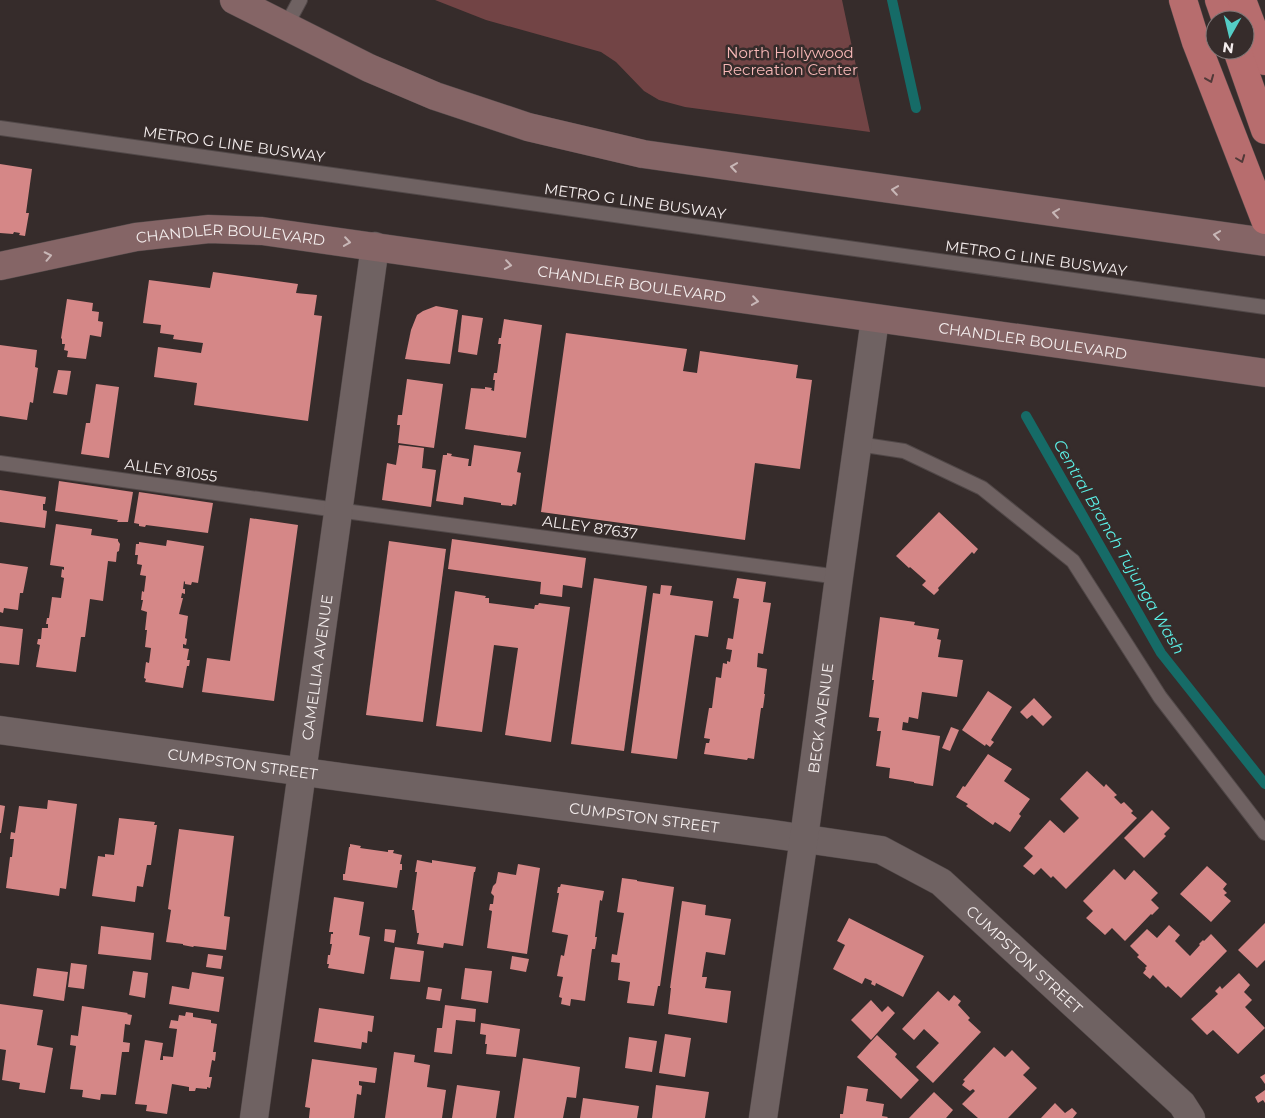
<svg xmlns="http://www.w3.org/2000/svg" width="1265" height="1118" font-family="Montserrat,sans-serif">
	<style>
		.green { fill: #724445 }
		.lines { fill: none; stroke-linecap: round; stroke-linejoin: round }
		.stream { stroke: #166b67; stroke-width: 10 }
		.building { fill: #d58787 }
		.lane-casing { stroke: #514848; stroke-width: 16 }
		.street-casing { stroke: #514848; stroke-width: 29 }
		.secondary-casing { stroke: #514848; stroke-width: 29 }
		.highway-casing { stroke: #514848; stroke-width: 29 }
		.lane { stroke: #6f6262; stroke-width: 14 }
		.street { stroke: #6f6262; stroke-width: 28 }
		.secondary { stroke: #856566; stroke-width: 28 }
		.highway { stroke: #b76d6e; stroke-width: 28 }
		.oneway { stroke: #503938 }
		.oneway2 { stroke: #c8b7b7 }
		.labels { text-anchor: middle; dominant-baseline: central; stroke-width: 5; stroke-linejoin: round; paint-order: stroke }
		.park-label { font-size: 15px; fill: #f8b8b7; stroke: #362c2b }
		.street-label { font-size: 15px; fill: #f4eded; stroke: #362c2b }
		.water-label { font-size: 16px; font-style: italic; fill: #5bf0e7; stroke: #362c2b }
	</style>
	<rect width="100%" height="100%" fill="#362c2b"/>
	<path class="green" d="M435 0H842L870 132 685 107 659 100 644 91 616 62 601 52 486 20Z"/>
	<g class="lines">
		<g class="stream">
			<path d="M892 0 916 108"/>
			<path d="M1026 416 1161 653 1265 784"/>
		</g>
	</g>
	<g class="building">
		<path d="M0 164 32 169 26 213H29L25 236 19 235 20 233 14 232 13 234 0 233Z"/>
		<path d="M213 272 298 284 296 293 317 295 314 315 322 316 308 421 194 405 197 383 154 377 158 347 201 353 203 343 173 339 174 335 160 333 161 325 143 323 149 280 210 288Z"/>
		<path d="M67 299 93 303 92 311 99 312 98 321 103 322 101 337 90 335 86 359 67 357 68 351 64 350 65 344H62V339L61 338Z"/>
		<path d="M436 306 458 310 450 364 405 359 411 330 417 315 423 311Z"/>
		<path d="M462 315 483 318 477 355 458 352Z"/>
		<path d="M504 319 542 325 526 438 465 429 471 388 485 389V387L492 388 491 390 494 391 495 380H493L494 373H497L501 344H498L499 338H501Z"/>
		<path d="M566 333 687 349 683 371 697 373 700 351 798 365 796 378 812 380 800 469 755 463 745 540 541 512Z"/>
		<path d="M0 345 37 350 35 367 38 368 33 403 30 402 27 420 0 416Z"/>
		<path d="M58 370 71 371 67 395 53 393Z"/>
		<path d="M407 379 443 384 434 448 398 443 400 425H397L398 415H402Z"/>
		<path d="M96 384 119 387 109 458 81 454 86 423H90Z"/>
		<path d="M399 445 424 448 422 468 436 470 431 507 382 500 387 463 396 465Z"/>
		<path d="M474 445 521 452 517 472 521 473 516 505 513 504 512 506 501 505V503L464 497 463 505 436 501 443 455H447V453L452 454 451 456 469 459 468 466H471Z"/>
		<path d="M59 481 133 492 128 522H117L118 520 55 511Z"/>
		<path d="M0 490 46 497 45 504H43V510L47 511 45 528 0 522Z"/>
		<path d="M139 492 213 503 208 533 146 525 145 527 139 526V524L134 523Z"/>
		<path d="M939 512 978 549 974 554 972 552 938 588 939 590 934 595 922 585 926 581 910 567 909 568 896 556Z"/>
		<path d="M250 518 298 525 274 701 202 692 207 658 230 661Z"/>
		<path d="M56 524 92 529 91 535 118 539V541L120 544 119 551 117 552 116 562 108 561 103 601 90 599 85 637H81L76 672 36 667 40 645 37 644 38 639H41L42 628H48V624H46L47 618H49L52 597 61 598 64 578 61 577 62 569 64 570V567L50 565Z"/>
		<path d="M452 539 586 558 582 588 563 585 562 597 540 594 541 582 448 569Z"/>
		<path d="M167 540 204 546 198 583 192 582 191 585 185 584V582L184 581 183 589H185V594L182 593 181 598H183L179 614 188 616 185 638 187 639 186 645 183 644V648L189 649 187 660H190L189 666H187L183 688 145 682 146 679 144 678 146 662 149 663 151 648 145 647 147 630H145L147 612 141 610 143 600H141L142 591 144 592 146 576 140 575 142 565 137 564 138 555H135L136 544H139V542L166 546Z"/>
		<path d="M389 541 446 549 423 722 366 715Z"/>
		<path d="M0 563 28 567 23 593H20L18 610 4 608 3 613 0 612Z"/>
		<path d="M594 578 647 586 624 751 571 744Z"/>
		<path d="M737 578 766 582 763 602 771 603 763 654 758 653 757 667 767 669 764 694H765L763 708H761L754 759 748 758 747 760 704 754 706 743H709L710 739 704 738 709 708H712L716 677 721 678 723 663 727 664V661L730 662 732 650 726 649 728 638 733 639 739 599 733 598Z"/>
		<path d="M661 585 672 586 670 595 713 601 708 637 695 635 677 759 631 753 653 593 660 594Z"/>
		<path d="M455 591 486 596 485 598H489V603L534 609 535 605H538L539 603 570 607 551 742 505 735 518 648 494 645 482 732 436 726Z"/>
		<path d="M880 617 915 622 914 625 939 629 937 639 941 640 938 657 963 660 957 697 922 692 918 719 909 717 908 723 903 722 902 730 940 736 933 786 914 783V782L889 778 890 768 876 766 881 731H877L879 718 869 717 874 680H872Z"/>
		<path d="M0 626 23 629 19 665 0 663Z"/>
		<path d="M988 691 1012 707 991 740 994 742 990 747 986 744 985 746 962 730Z"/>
		<path d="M1034 698 1052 717 1043 726 1032 715 1027 719 1020 712Z"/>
		<path d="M951 727 959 730 950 751 942 748Z"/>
		<path d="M988 754 1012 769 1004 781 1030 799 1019 814 1021 816 1010 832 995 822 993 825 966 806 968 804 956 797 963 786 965 787Z"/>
		<path d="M1087 771 1104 787 1106 784 1117 795 1114 797 1121 804 1124 802 1133 811 1131 813 1137 818 1066 889 1053 876 1051 878 1041 868 1034 875 1023 866 1033 856 1024 848 1050 820 1064 833 1079 818 1060 799Z"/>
		<path d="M48 800 77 804 66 889 60 888 59 896 6 888 10 857H12L14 839H10L11 832 15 833 19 806 47 809Z"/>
		<path d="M0 805 5 806 1 833H0Z"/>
		<path d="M1152 810 1170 828 1164 834 1166 836 1144 858 1124 838Z"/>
		<path d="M119 818 155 822 154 825H157L151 865H147L143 887 137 886 135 902 92 896 98 856 105 857V854L114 855Z"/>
		<path d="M179 829 234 836 224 916 230 917 226 950 194 946 193 947 183 945V944L166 942 171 910 168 909Z"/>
		<path d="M350 844 361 846 360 848 388 852V850H394L393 853 402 855 400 864H402V870H400L397 888 343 880V874H345L349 847H350Z"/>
		<path d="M417 860 432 863V860L476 867 475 872H474L463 946 444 943 443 948 417 944 419 933H417L414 910H412L417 872H415Z"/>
		<path d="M518 864 540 868 527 954 487 948 492 911 489 910 490 904H493L494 896 491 893 493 886 496 883 498 872 516 875Z"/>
		<path d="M1207 866 1227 884 1223 889 1227 893 1224 895 1231 901 1211 922 1180 894Z"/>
		<path d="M1114 869 1125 880 1134 870 1158 893 1151 900 1159 908 1152 915 1151 914 1125 941 1112 928 1105 935 1086 918 1093 911 1083 901Z"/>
		<path d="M622 878 637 880V881L674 887 660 986H658L654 1006 627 1003 630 982 618 980 620 963 611 962 612 954 617 955 624 913 617 912Z"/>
		<path d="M561 884 604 891 602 901 600 900 595 937H597L595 949H592L585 1001 571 999 570 1006 561 1004 562 998 559 997 563 977 557 976 561 955 564 956 568 935 552 932 559 893H557L558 887H560Z"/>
		<path d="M334 897 364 902 359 935 370 937 364 974 328 968 329 964H327L328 955H330L332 944H330L331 934H333V932H329Z"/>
		<path d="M682 901 706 905 705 915 731 919 725 955 706 952 702 977H707L705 988 731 991 727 1023 668 1014 671 988H670Z"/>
		<path d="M849 918 924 956 903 997 876 983 875 986 871 984 872 981 865 978 862 984 833 969 845 945 837 941Z"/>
		<path d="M1265 923V960L1257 968 1238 950Z"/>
		<path d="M1169 925 1180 935 1175 941 1190 956 1200 945 1199 944 1203 940 1204 941 1211 934 1227 951 1181 998 1168 986 1166 988 1153 975 1150 979 1143 973 1146 969 1145 968 1147 966 1137 957 1139 955 1130 946 1147 929 1157 938Z"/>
		<path d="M101 926 154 933 151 960 98 954Z"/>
		<path d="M385 929 396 930 394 943 384 941Z"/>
		<path d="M395 947 424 951 420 982 390 979Z"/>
		<path d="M208 954 223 956 221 969 206 967Z"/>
		<path d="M512 956 529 959 526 972 510 969Z"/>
		<path d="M71 963 87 965 84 989 68 987Z"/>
		<path d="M37 968 68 972 64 1001 33 996Z"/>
		<path d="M465 968 492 971 488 1003 461 999Z"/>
		<path d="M133 971 148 973 145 998 129 995Z"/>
		<path d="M192 972 224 977 219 1012 169 1004 172 986 189 989Z"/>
		<path d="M1239 973 1250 985 1244 992 1252 1000 1245 1007 1265 1028 1238 1054 1213 1030 1207 1035 1191 1019 1218 994 1215 991 1220 986 1222 989Z"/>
		<path d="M428 987 442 989 440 1001 426 999Z"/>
		<path d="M938 991 949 1001 954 995 961 1001 958 1005 970 1018 968 1020 981 1032 933 1083 916 1067 939 1043 924 1029 914 1040 902 1029Z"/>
		<path d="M871 1000 882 1012 888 1006 895 1013 871 1040 851 1020Z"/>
		<path d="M0 1004 43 1010 37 1045 53 1048 45 1093 19 1089 20 1083 2 1080 6 1050 0 1049Z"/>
		<path d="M445 1005 476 1009 475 1022 456 1020 452 1054 434 1052 437 1028H442Z"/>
		<path d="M82 1006 128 1013 127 1014 132 1015 130 1025 125 1024 123 1042 130 1043 129 1052H122L116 1095 101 1094 100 1100 82 1097 83 1090 70 1089 76 1046 70 1045 71 1035 78 1036Z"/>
		<path d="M319 1008 374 1016 372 1032 368 1031 367 1043 362 1042 361 1049 314 1042Z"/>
		<path d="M186 1012 193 1013V1017L211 1020V1023L217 1024 213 1052H216L215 1061 212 1060 209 1077H212L210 1088 207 1087V1089L196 1088 195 1091H189V1087L172 1084 167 1114 146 1111 147 1105 135 1104 145 1040 163 1043 160 1060H163V1056L173 1057 177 1029 169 1028 171 1020 178 1021 179 1015 185 1016Z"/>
		<path d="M481 1023 520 1029 516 1057 486 1054 487 1044H485L486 1035 480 1034Z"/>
		<path d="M665 1034 691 1038 685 1077 659 1073Z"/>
		<path d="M877 1035 897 1054 895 1057 919 1080 901 1099 857 1057Z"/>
		<path d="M629 1037 657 1041 652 1072 625 1068Z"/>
		<path d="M994 1047 1005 1057 1012 1050 1030 1068 1023 1075 1037 1088 1008 1118H978L962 1104 975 1091 973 1089 970 1091 962 1085 965 1081 963 1080Z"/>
		<path d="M394 1052 415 1055 414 1062 430 1065 427 1087 446 1090 442 1118H385Z"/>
		<path d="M523 1058 580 1067 576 1098 567 1097 563 1118H514Z"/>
		<path d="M312 1059 377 1068 375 1083 359 1081V1085L362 1086 361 1095 357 1094 354 1118H309L310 1108 305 1107Z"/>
		<path d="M1265 1074V1084L1260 1077Z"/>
		<path d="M457 1085 500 1091 496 1118H452Z"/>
		<path d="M656 1085 709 1092 705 1118H652Z"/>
		<path d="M847 1086 868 1089 866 1101 884 1104 882 1116 888 1117 887 1118H840V1114H843Z"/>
		<path d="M1265 1090V1103L1263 1100 1258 1103 1255 1097Z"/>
		<path d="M934 1092 953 1110 946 1118H909Z"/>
		<path d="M583 1098 639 1106 637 1118H580Z"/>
		<path d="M1055 1103 1065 1113 1072 1108 1077 1113 1073 1118H1041Z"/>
	</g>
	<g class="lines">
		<defs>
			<g id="lane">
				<path d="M286 26 300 0"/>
				<path d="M0 128 1265 307"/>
				<path d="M858 444 904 451 982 488 1073 561 1160 697 1265 833"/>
				<path d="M0 463 337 510 839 577"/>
			</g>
			<g id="street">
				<path id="s1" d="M0 730 348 778 765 833 881 850 941 882 1182 1104 1191 1118"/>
				<path id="s2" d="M254 1118 375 246"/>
				<path id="s3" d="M763 1118 804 838 839 577 875 319"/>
			</g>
			<g id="secondary">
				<path d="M234 0 369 68 435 96 528 127 643 154 1265 242"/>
				<path id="s4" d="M0 266 136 237 209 229 262 231 1265 373"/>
			</g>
			<g id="highway">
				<path d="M1183 0 1196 42 1265 220"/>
				<path d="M1219 0 1226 20"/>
				<path d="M1242 0 1265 61"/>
				<path d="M1237 50 1265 130"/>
			</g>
		</defs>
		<use href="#lane" class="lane-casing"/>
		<use href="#street" class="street-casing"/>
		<use href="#secondary" class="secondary-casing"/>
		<use href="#highway" class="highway-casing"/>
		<use href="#lane" class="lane"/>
		<use href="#street" class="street"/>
		<use href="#secondary" class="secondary"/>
		<use href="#highway" class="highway"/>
	</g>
	<defs><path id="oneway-chevron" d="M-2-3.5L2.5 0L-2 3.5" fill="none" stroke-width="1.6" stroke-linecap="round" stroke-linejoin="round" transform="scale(1.25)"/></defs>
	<g class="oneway">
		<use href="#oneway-chevron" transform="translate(1210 79) rotate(68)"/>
		<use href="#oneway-chevron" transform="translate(1241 159) rotate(69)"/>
	</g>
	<g class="oneway2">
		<use href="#oneway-chevron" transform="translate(734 167) rotate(-172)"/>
		<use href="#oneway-chevron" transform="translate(895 190) rotate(-172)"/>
		<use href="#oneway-chevron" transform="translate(1056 213) rotate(-172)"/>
		<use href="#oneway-chevron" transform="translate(1217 235) rotate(-172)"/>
		<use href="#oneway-chevron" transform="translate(347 242) rotate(8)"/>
		<use href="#oneway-chevron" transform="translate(48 256) rotate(-12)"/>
		<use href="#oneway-chevron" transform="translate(508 265) rotate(8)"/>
		<use href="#oneway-chevron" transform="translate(755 301) rotate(8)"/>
	</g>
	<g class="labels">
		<g class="park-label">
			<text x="790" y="52">North Hollywood<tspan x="790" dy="17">Recreation Center</tspan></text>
		</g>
		<g class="street-label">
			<text transform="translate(234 144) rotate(8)">METRO G LINE BUSWAY</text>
			<text transform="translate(635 201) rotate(8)">METRO G LINE BUSWAY</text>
			<text stroke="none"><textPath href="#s4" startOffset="234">CHANDLER BOULEVARD</textPath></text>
			<text transform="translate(1036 258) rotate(8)">METRO G LINE BUSWAY</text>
			<text stroke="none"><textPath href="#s4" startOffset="639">CHANDLER BOULEVARD</textPath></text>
			<text stroke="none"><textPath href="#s4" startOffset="1044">CHANDLER BOULEVARD</textPath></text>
			<text transform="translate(171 470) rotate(8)">ALLEY 81055</text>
			<text transform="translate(590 527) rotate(8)">ALLEY 87637</text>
			<text stroke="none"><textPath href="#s2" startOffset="455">CAMELLIA AVENUE</textPath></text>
			<text stroke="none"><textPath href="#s3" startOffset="404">BECK AVENUE</textPath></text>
			<text stroke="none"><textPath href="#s1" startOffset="245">CUMPSTON STREET</textPath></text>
			<text stroke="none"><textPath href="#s1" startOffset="650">CUMPSTON STREET</textPath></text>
			<text stroke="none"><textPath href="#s1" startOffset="1071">CUMPSTON STREET</textPath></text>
		</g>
		<g class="water-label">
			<text transform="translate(1119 547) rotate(60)">Central Branch Tujunga Wash</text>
		</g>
	</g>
	<g transform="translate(1230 35) rotate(188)"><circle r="24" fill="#362c2b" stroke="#827979"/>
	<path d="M0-4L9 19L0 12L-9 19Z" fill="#54cdc6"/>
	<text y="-8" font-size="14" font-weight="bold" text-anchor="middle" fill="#f4eded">N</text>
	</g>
</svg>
